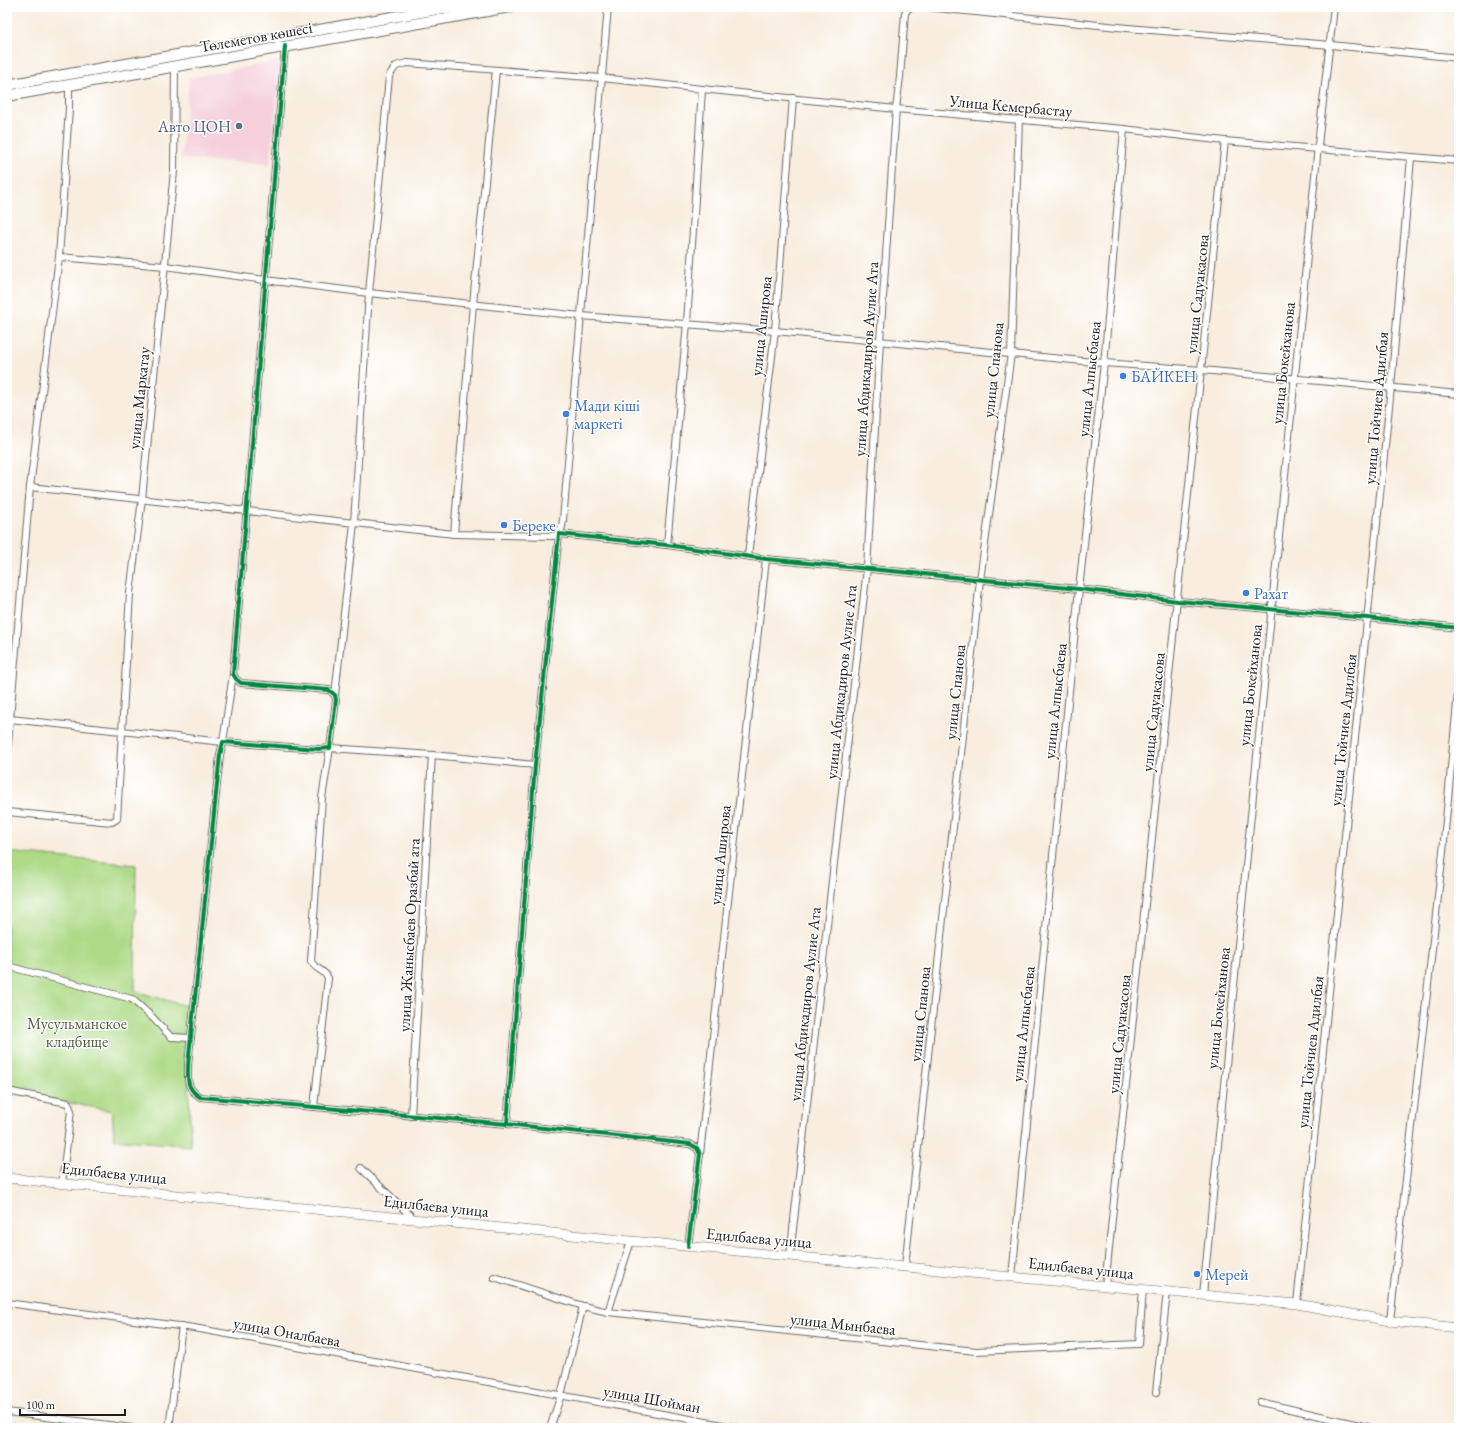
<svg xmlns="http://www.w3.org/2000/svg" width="1466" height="1435" font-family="'EB Garamond',serif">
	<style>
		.built { fill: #f5cfdb }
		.green { fill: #aeda87; stroke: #657b52 }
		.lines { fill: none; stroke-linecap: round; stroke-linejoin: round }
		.street-casing { stroke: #696560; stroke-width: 8 }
		.secondary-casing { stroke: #696560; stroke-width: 10 }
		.primary-casing { stroke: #696560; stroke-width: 12 }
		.street { stroke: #fff; stroke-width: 6 }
		.secondary { stroke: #fff; stroke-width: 9 }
		.primary { stroke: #fff; stroke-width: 10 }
		.cycleway-casing { stroke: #fff; stroke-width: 6 }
		.cycleway { stroke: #00873e; stroke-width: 4 }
		.service-dot { fill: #5c6f8a; stroke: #fff; stroke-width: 1.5 }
		.shop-dot { fill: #3f7fe0; stroke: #fff; stroke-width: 1.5 }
		.labels { text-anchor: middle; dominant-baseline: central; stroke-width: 3; stroke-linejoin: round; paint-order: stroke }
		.street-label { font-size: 16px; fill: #1c1c1c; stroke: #fff }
		.service-label { font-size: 16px; fill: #4e5e75; stroke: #fff; text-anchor: end }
		.shop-label { font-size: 16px; fill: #366cbe; stroke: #fff; text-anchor: start }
		.park-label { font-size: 16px; fill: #4f5e41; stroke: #fff }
	</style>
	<rect width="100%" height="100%" fill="#fff"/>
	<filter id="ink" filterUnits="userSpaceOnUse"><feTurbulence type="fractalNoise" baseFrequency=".025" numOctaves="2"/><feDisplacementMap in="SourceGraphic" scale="8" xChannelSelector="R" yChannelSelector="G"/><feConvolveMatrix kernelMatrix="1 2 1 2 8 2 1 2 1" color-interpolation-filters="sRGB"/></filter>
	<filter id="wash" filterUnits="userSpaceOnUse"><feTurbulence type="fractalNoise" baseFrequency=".012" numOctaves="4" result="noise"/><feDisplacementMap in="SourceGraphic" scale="16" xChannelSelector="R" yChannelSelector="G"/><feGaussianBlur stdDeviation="0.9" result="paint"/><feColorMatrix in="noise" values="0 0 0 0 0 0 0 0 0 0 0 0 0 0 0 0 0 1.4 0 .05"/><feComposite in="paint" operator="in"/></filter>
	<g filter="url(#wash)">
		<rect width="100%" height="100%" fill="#f8edde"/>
		<path class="built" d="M277 61 280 62 270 164 181 159 189 78Z"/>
		<path class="green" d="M7 852 136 865 135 991 186 1006 191 1146 114 1139 112 1111 7 1091Z"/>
	</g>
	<g filter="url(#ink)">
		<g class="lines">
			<defs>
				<g id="street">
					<path d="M927 7 1127 28 1331 45 1459 58"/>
					<path d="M285 46 233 674 236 679 241 683 329 690 335 695 336 700 330 748 319 749 223 742 220 755 188 1065C188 1080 186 1088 200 1097L507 1124 690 1144 697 1148 700 1154 688 1246"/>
					<path d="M69 85V108L59 257 30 487 10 719 223 742 233 674"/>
					<path d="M702 89 896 109 1124 129 1225 141 1459 161"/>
					<path d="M59 257 165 266 265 280 369 293 581 316 775 331 1104 363 1202 370 1459 394"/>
					<path d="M30 487 454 534 554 536C562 533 562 527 563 520L608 7"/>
					<path d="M454 534 473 304 496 70"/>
					<path d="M748 556 775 331 793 98"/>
					<path d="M335 695 354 523 369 293 389 76 396 66 407 63 602 78 702 89 687 323 667 545"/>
					<path d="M7 756 10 719"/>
					<path d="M7 812 112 822 117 819 130 593 142 499 174 171 175 67"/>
					<path d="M7 966 132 999 153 1018 171 1037 191 1038"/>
					<path d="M7 1091 68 1103 71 1111 62 1183"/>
					<path d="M314 1107 328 978C325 970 315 970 311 961L322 798 330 748 432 755 535 765"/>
					<path d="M411 1116 432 755"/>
					<path d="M507 1124 535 765 559 534 667 545 766 559 1079 589 1178 601 1368 618 1459 628"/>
					<path d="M700 1154 766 559"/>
					<path d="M361 1168 413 1218"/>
					<path d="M790 1256 867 568 880 341 896 109 900 77 905 13 909 8 914 7"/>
					<path d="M905 1266 980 580 1011 354 1019 119"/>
					<path d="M494 1277 583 1306 608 1312 976 1351 1139 1344 1143 1289"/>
					<path d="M1012 1277 1079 589 1105 354 1124 129"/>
					<path d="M1105 1286 1225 141"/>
					<path d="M1203 1295 1319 136 1334 7"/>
					<path d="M7 1303 194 1328 739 1428"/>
					<path d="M1297 1304 1391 387 1411 158"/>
					<path d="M608 1312 631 1241"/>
					<path d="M1390 1321 1443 852 1459 682"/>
					<path d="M1156 1392 1167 1292"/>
					<path d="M1260 1402 1372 1428"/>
					<path d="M7 1412 132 1428"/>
					<path d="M169 1428 182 1326"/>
					<path d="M550 1428 561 1395 583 1306"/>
				</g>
				<path id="secondary" d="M7 1178 631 1241 1297 1304 1390 1321 1459 1328"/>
				<g id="primary">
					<path d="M7 85 449 7"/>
					<path d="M7 96 510 7"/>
				</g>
			</defs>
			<use href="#street" class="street-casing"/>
			<use href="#secondary" class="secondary-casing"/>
			<use href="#primary" class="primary-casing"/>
			<use href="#street" class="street"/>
			<use href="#secondary" class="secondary"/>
			<use href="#primary" class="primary"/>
			<defs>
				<g id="cycleway">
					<path d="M285 46 233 674 236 679 241 683 329 690 335 695 336 700 330 748 319 749 223 742 220 755 188 1065C188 1080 186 1088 200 1097L507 1124 690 1144 697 1148 700 1154 688 1246"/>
					<path d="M507 1124 535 765 559 534 667 545 766 559 1079 589 1178 601 1368 618 1459 628"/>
				</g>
			</defs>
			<use href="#cycleway" class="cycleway-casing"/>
			<use href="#cycleway" class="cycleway"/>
		</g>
	</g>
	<circle class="service-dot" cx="239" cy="126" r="4"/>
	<g class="shop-dot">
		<circle cx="1123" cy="376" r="4"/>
		<circle cx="566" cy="414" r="4"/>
		<circle cx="504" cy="525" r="4"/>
		<circle cx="1246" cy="593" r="4"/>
		<circle cx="1197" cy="1274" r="4"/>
	</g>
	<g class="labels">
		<g class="street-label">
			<text transform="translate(256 37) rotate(-10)">Төлеметов көшесі</text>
			<text transform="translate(1011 106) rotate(5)">Улица Кемербастау</text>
			<text transform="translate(1197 294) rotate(-84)">улица Садуакасова</text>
			<text transform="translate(761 326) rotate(-84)">улица Аширова</text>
			<text transform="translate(866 359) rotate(-86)">улица Абдикадиров Аулие Ата</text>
			<text transform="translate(1283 363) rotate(-84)">улица Бокейханова</text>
			<text transform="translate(993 370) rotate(-84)">улица Спанова</text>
			<text transform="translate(1089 379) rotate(-84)">улица Алпысбаева</text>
			<text transform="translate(139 398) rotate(-84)">улица Маркатау</text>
			<text transform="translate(1376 408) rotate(-85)">улица Тойчиев Адилбая</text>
			<text transform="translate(841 682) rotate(-84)">улица Абдикадиров Аулие Ата</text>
			<text transform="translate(1250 685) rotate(-84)">улица Бокейханова</text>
			<text transform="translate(955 692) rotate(-84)">улица Спанова</text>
			<text transform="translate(1055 701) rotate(-84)">улица Алпысбаева</text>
			<text transform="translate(1153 712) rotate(-84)">улица Садуакасова</text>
			<text transform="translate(1343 730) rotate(-84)">улица Тойчиев Адилбая</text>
			<text transform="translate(720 855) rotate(-84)">улица Аширова</text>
			<text transform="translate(409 935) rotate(-87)">улица Жанысбаев Оразбай ата</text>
			<text transform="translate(805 1004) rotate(-84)">улица Абдикадиров Аулие Ата</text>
			<text transform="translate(1218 1008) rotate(-84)">улица Бокейханова</text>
			<text transform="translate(920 1014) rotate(-84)">улица Спанова</text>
			<text transform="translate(1023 1024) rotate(-84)">улица Алпысбаева</text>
			<text transform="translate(1119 1034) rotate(-84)">улица Садуакасова</text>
			<text transform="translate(1310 1052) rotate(-84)">улица Тойчиев Адилбая</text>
			<text transform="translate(114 1173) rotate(6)">Едилбаева улица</text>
			<text transform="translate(436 1206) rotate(6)">Едилбаева улица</text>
			<text transform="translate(759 1238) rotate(5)">Едилбаева улица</text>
			<text transform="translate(1081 1268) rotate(6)">Едилбаева улица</text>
			<text transform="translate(843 1324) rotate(6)">улица Мынбаева</text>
			<text transform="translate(287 1332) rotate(10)">улица Оналбаева</text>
			<text transform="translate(652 1399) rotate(10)">улица Шойман</text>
		</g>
		<g class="service-label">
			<text x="231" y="126">Авто ЦОН</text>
		</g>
		<g class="shop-label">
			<text x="1131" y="376">БАЙКЕН</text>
			<text x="574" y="405">Мади кіші<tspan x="574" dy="18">маркеті</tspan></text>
			<text x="512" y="525">Береке</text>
			<text x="1254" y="593">Рахат</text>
			<text x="1205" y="1274">Мерей</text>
		</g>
		<g class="park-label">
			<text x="77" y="1023">Мусульманское<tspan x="77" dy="18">кладбище</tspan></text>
		</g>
	</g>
	<rect width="1466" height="1435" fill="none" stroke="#fff" stroke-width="24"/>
	<path d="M20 1409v6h105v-6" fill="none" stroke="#1c1c1c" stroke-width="2"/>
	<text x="26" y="1409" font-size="12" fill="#1c1c1c" stroke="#ffffff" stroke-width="3" paint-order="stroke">100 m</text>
</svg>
